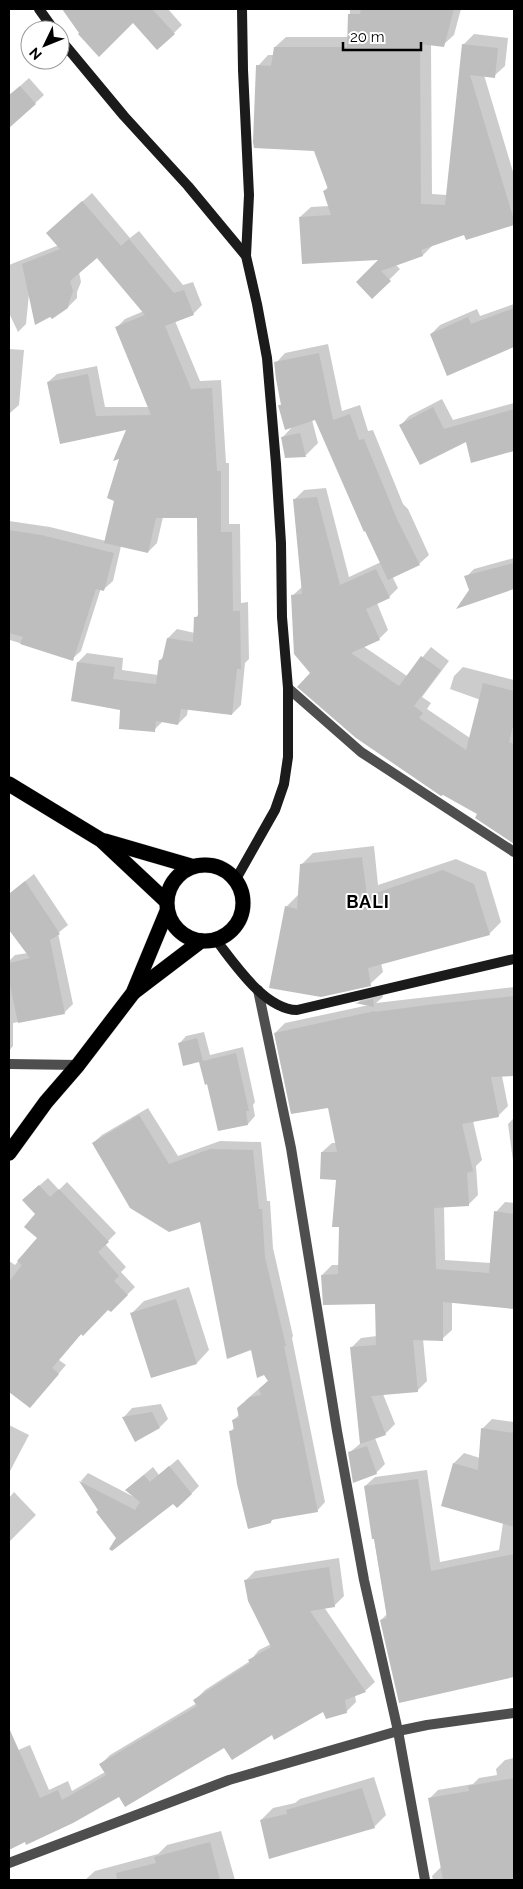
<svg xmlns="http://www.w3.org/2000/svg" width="523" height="1889" font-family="Raleway,sans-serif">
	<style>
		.shadow { fill: #0003 }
		.building { fill: #bebebe }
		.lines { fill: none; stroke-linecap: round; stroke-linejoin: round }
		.highway-casing { stroke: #dbdbdb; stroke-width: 16 }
		.street { stroke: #4e4e4e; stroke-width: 10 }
		.secondary { stroke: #1b1b1b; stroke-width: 10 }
		.highway { stroke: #000; stroke-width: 15 }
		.labels { text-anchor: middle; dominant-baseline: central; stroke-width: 4; stroke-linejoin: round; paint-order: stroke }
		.district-label { font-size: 18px; font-weight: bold; letter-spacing: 1px; fill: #000; stroke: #fff }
	</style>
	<rect width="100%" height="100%" fill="#fff"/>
	<g class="shadow">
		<path d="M64 9H168L182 25 174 33 133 21 81 33Z"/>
		<path d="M350 9H461L454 35 443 45 431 44 432 194 447 195 463 45 474 34 508 38 505 66 494 76 484 75 514 175V224L467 238 465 233 433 245 423 255 395 264 400 269 372 297 381 259 300 217 311 207 329 206 324 191 329 186 315 150 258 66 268 55H274L275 47 286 37H349Z"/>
		<path d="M29 78 44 95 9 127V96Z"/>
		<path d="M92 193 130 238 139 231 183 285 193 282 202 305 193 314 175 321 200 381 221 380 226 463H229V524H240L241 603 248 602 249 659 245 663 241 705 232 714 188 709 187 715 178 724 163 721 154 730 121 709 78 662 87 653 123 658 122 670 158 675 160 660 164 656 168 638 177 629 195 633V618L199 614 198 517H163L157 543 148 552 121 546 113 581 104 589 101 588 81 651 72 659 10 640 9 642V521L50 527 106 541 116 500 128 429 61 442 48 382 57 374 97 366 105 407H149L116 328 125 319 144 311 97 256 79 272 81 282 77 292V298L68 307 29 294 26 324 18 332 9 313V265L59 245 57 224Z"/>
		<path d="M514 304V345L448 374 431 334 440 325 477 309 480 316Z"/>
		<path d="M328 344 342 411 360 405 368 431 373 430 403 504 408 509 429 555 419 564 392 576 398 588 389 597 377 603 388 630 379 639 363 646 407 676 431 647 449 661 422 697 431 703 427 709 470 738 486 704 514 720V842L476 818 479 813 311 673 292 596 303 586 295 499 304 490 326 488 349 577 381 562 316 419 312 420 318 443 306 455 286 457 282 438 293 426 280 406 282 403 276 363 285 353Z"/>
		<path d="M9 349 24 350 19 405 10 413H9Z"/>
		<path d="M442 399 453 420 514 403V450L472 461 466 440 401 425 409 416Z"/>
		<path d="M514 558V588L459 606 471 591 466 577 474 569Z"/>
		<path d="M463 667 514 680V712L450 689 454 676Z"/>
		<path d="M374 846 378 885 456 859 486 872 501 922 489 934 381 963 383 972 370 984 286 907 298 895 301 865 313 853Z"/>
		<path d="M34 874 68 925 58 933 73 1004 65 1012 13 1023V1046L9 1051V961L15 955 28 953 9 928V894Z"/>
		<path d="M514 987V1075L502 1076 508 1106 498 1116 473 1121 482 1160 476 1166 478 1195 468 1205 444 1206 445 1260 491 1263 496 1212 505 1202 514 1203V1355V1308L452 1302V1330L442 1339H423L427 1381 417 1391 383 1394 395 1424 385 1434 375 1438 385 1464 376 1473 349 1453 361 1443 352 1347 361 1338 377 1336V1303L322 1275 332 1265H339L340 1226 337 1179 322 1152 332 1143H336L329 1107 275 1033 285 1023 369 1005 358 1003 365 995 382 991 383 997 376 1003Z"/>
		<path d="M204 1032 210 1055 243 1047 255 1102 253 1105 255 1116 248 1124 219 1130 208 1083 200 1061 179 1044 186 1036Z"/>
		<path d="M148 1108 178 1156 220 1141 261 1142 267 1201H270L273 1248 293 1336 292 1338 325 1502 317 1511 274 1518 271 1522 231 1431 235 1427 233 1420 239 1415 246 1400 269 1380 252 1348 201 1220 93 1143 102 1135Z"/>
		<path d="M514 1118V1161H513L508 1124Z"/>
		<path d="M48 1178 59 1190 67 1182 116 1233 105 1244 126 1267 121 1272 135 1287 111 1311 109 1308 82 1333 59 1360 66 1365 30 1407 9 1391V1261L15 1265 39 1237 37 1214 32 1192Z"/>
		<path d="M189 1287 209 1350 197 1363 132 1313 144 1301Z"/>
		<path d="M161 1404 168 1419 160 1427 124 1417 132 1408Z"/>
		<path d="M492 1419 514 1422V1676L400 1702 381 1620 387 1614 365 1486 375 1477 427 1470 440 1562 499 1550 503 1523 442 1505 454 1463 464 1453 480 1458 482 1429Z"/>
		<path d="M9 1425 29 1435 9 1473Z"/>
		<path d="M178 1459 199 1486 191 1494 174 1502 118 1538 81 1481 88 1473 134 1497 127 1490 135 1482 153 1467 159 1475Z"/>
		<path d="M14 1492 36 1515 9 1542V1498Z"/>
		<path d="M339 1558 344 1596 334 1606 324 1607 375 1682 365 1691 355 1695 356 1702 346 1712 324 1711 272 1733 225 1746 9 1848V1754L30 1745 49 1790 68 1781 72 1791 105 1772 100 1765 110 1755 197 1703 195 1700 205 1690 250 1661 259 1650 271 1644 245 1581 255 1571Z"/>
		<path d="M514 1758V1880H433L432 1876 442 1866 429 1799 438 1790 473 1784 479 1778 497 1775 496 1769 505 1760Z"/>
		<path d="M374 1777 386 1815 374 1827 261 1820 273 1808 295 1803 300 1799Z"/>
		<path d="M221 1831 235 1880H85L95 1871 158 1854 167 1845Z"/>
	</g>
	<g class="building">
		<path d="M62 9H152L175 34 157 50 133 23 99 57 78 34 79 33Z"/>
		<path d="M361 9H454L444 47 420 44 421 204 445 205 462 44 498 48 495 78 470 75 514 220V225L466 240 464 235 421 250 423 256 381 271 391 281 372 299 356 282 378 260 302 264 299 217 331 215 323 191 328 189 314 151 254 148 253 142 256 65 271 66 274 47H347L348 14H360Z"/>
		<path d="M20 86 36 104 9 128V95Z"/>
		<path d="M82 201 121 246 129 239 174 293 184 290 194 315 165 326 191 389 212 388 217 471H221V532H232L233 611H240L241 669H237L232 715 181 709 178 725 156 721 155 732 119 729 120 710 71 701 77 662 115 667 113 679 156 684 159 660H162L167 638 193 642 194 617H198L197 518H156L148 553 104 543 114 501 107 498 119 459 113 461 126 430 60 444 47 382 88 374 96 416 151 415 115 327 145 315 97 258 70 281 73 291 69 302 68 308 52 319 50 317 35 325 22 264 60 249 46 233Z"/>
		<path d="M514 308V347L447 376 430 334 468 317 471 324Z"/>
		<path d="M319 353 333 420 350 414 359 440 364 439 397 519 420 565 388 580 365 531 364 532 315 420 285 430 278 405H281L276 379 274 362Z"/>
		<path d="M433 407 444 429 514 409V451L471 463 466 442 420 465 399 425Z"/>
		<path d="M300 433 306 457 285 458 281 437Z"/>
		<path d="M317 497 340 585 376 569 390 598 366 609 380 640 351 653 399 686 421 656 441 670 414 706 423 713 419 718 466 750 483 683 514 691V722L509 742 514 744V844L475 818 477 814 443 795 441 796 356 738 297 687 310 673 294 654 291 595 302 594 293 499Z"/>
		<path d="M9 530 41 535 114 553 104 591 96 589 73 661 20 644 23 637 9 633Z"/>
		<path d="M514 563V589L456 609 469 590 464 576Z"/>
		<path d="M362 857 367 896 443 870 474 884 490 935 368 968 371 986 321 997 269 988 285 906 297 909 300 864Z"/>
		<path d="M25 881 60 934 50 940 65 1014 18 1023 9 980V963L30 958 9 930V894Z"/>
		<path d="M514 996V1076L491 1077 499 1117 462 1124 473 1171 467 1173 469 1206 434 1208 436 1269 489 1273 494 1211 514 1214V1309L443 1302V1341L413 1340 418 1392 371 1396 386 1435 360 1444 350 1347 376 1345 375 1304 323 1305 321 1275 338 1274 339 1227H332L336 1180 320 1179 321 1152H337L328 1108 291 1114 274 1033 375 1011V1012L435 1004Z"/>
		<path d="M373 999 374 1007 355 1003Z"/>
		<path d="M197 1038 203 1061 236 1053 249 1111H246L248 1125 218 1131 207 1084 205 1085 199 1062 183 1066 178 1043Z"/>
		<path d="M139 1115 169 1164 210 1149 253 1150 259 1209H262L265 1257 286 1346H284L318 1512 271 1520V1523L248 1529 237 1484 229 1431 234 1430 232 1420 239 1418 237 1408 250 1397 261 1395 259 1389 268 1381 264 1375 257 1378 251 1350 227 1359 200 1222 169 1232 130 1208 92 1143Z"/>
		<path d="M39 1185 50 1197 59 1189 109 1242 98 1252 119 1276 114 1281 128 1295 111 1312 108 1310 83 1336 81 1334 52 1368 59 1374 30 1408 9 1392V1282L22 1265 17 1261 37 1238 24 1227 35 1214 22 1200Z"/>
		<path d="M176 1299 197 1364 151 1378 130 1313Z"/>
		<path d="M152 1412 160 1428 135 1442 122 1417Z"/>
		<path d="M481 1428 514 1433V1527L441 1506 453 1463 478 1470Z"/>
		<path d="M367 1446 377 1474 353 1483 348 1452Z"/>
		<path d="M169 1466 192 1494 177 1508 173 1504 112 1551 109 1549 116 1538 96 1512 98 1510 79 1481 135 1510 140 1502 125 1490 144 1475 150 1482Z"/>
		<path d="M418 1479 431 1571 514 1554V1677L399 1703 380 1620 387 1618 374 1539H372L364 1486Z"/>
		<path d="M329 1567 335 1607 310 1611 366 1692 345 1700 347 1713 326 1719 323 1712 274 1740 272 1735 232 1760 224 1748 125 1807 119 1797 73 1823 26 1845 25 1842 9 1850V1728L40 1798 58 1790 62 1800 106 1775 99 1764 197 1706 193 1700 250 1663 248 1660 271 1647 248 1601 244 1580Z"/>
		<path d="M514 1778V1880H443L428 1798 469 1791 468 1786Z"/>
		<path d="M362 1788 375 1828 269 1859 260 1820 287 1814 286 1810Z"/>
		<path d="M210 1842 220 1880H117L116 1873 156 1863 154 1857Z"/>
	</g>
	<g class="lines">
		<defs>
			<g id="highway">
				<path d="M9 784 101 840 166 901"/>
				<path d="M105 841 191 866"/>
				<circle cx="205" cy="903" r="38"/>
				<path d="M134 992 201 941"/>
				<path d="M9 1153 46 1102 78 1065 133 993 167 911"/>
			</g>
		</defs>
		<use href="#highway" class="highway-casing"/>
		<g class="street">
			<path d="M288 688 361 752 514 852"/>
			<path d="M258 990 291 1148 337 1431 364 1580 398 1731 425 1880"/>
			<path d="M9 1064 78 1065"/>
			<path d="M9 1863 229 1780 398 1731 427 1725 514 1713"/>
		</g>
		<g class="secondary">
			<path d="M39 9 54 30"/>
			<path d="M242 9 243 70 249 195 246 256"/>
			<path d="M60 39 124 116 188 186 246 256 257 304 267 358 276 464 281 543 282 617 288 688V757L284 784 275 810 236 879"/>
			<path d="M216 940C235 964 264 1009 297 1010L514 959"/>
		</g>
		<use href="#highway" class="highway"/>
	</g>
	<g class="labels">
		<g class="district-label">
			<text x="368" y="901">BALI</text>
		</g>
	</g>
	<rect width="523" height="1889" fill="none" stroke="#000000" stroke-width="20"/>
	<g transform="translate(45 45) rotate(227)"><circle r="24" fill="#ffffff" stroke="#999999"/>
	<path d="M0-4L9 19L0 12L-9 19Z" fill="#000000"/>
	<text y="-8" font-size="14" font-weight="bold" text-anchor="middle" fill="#000000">N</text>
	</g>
	<path d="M343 42v8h78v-8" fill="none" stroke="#000000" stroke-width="2.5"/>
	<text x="350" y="42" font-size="15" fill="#000000" stroke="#ffffff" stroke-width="4" paint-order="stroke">20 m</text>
</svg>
